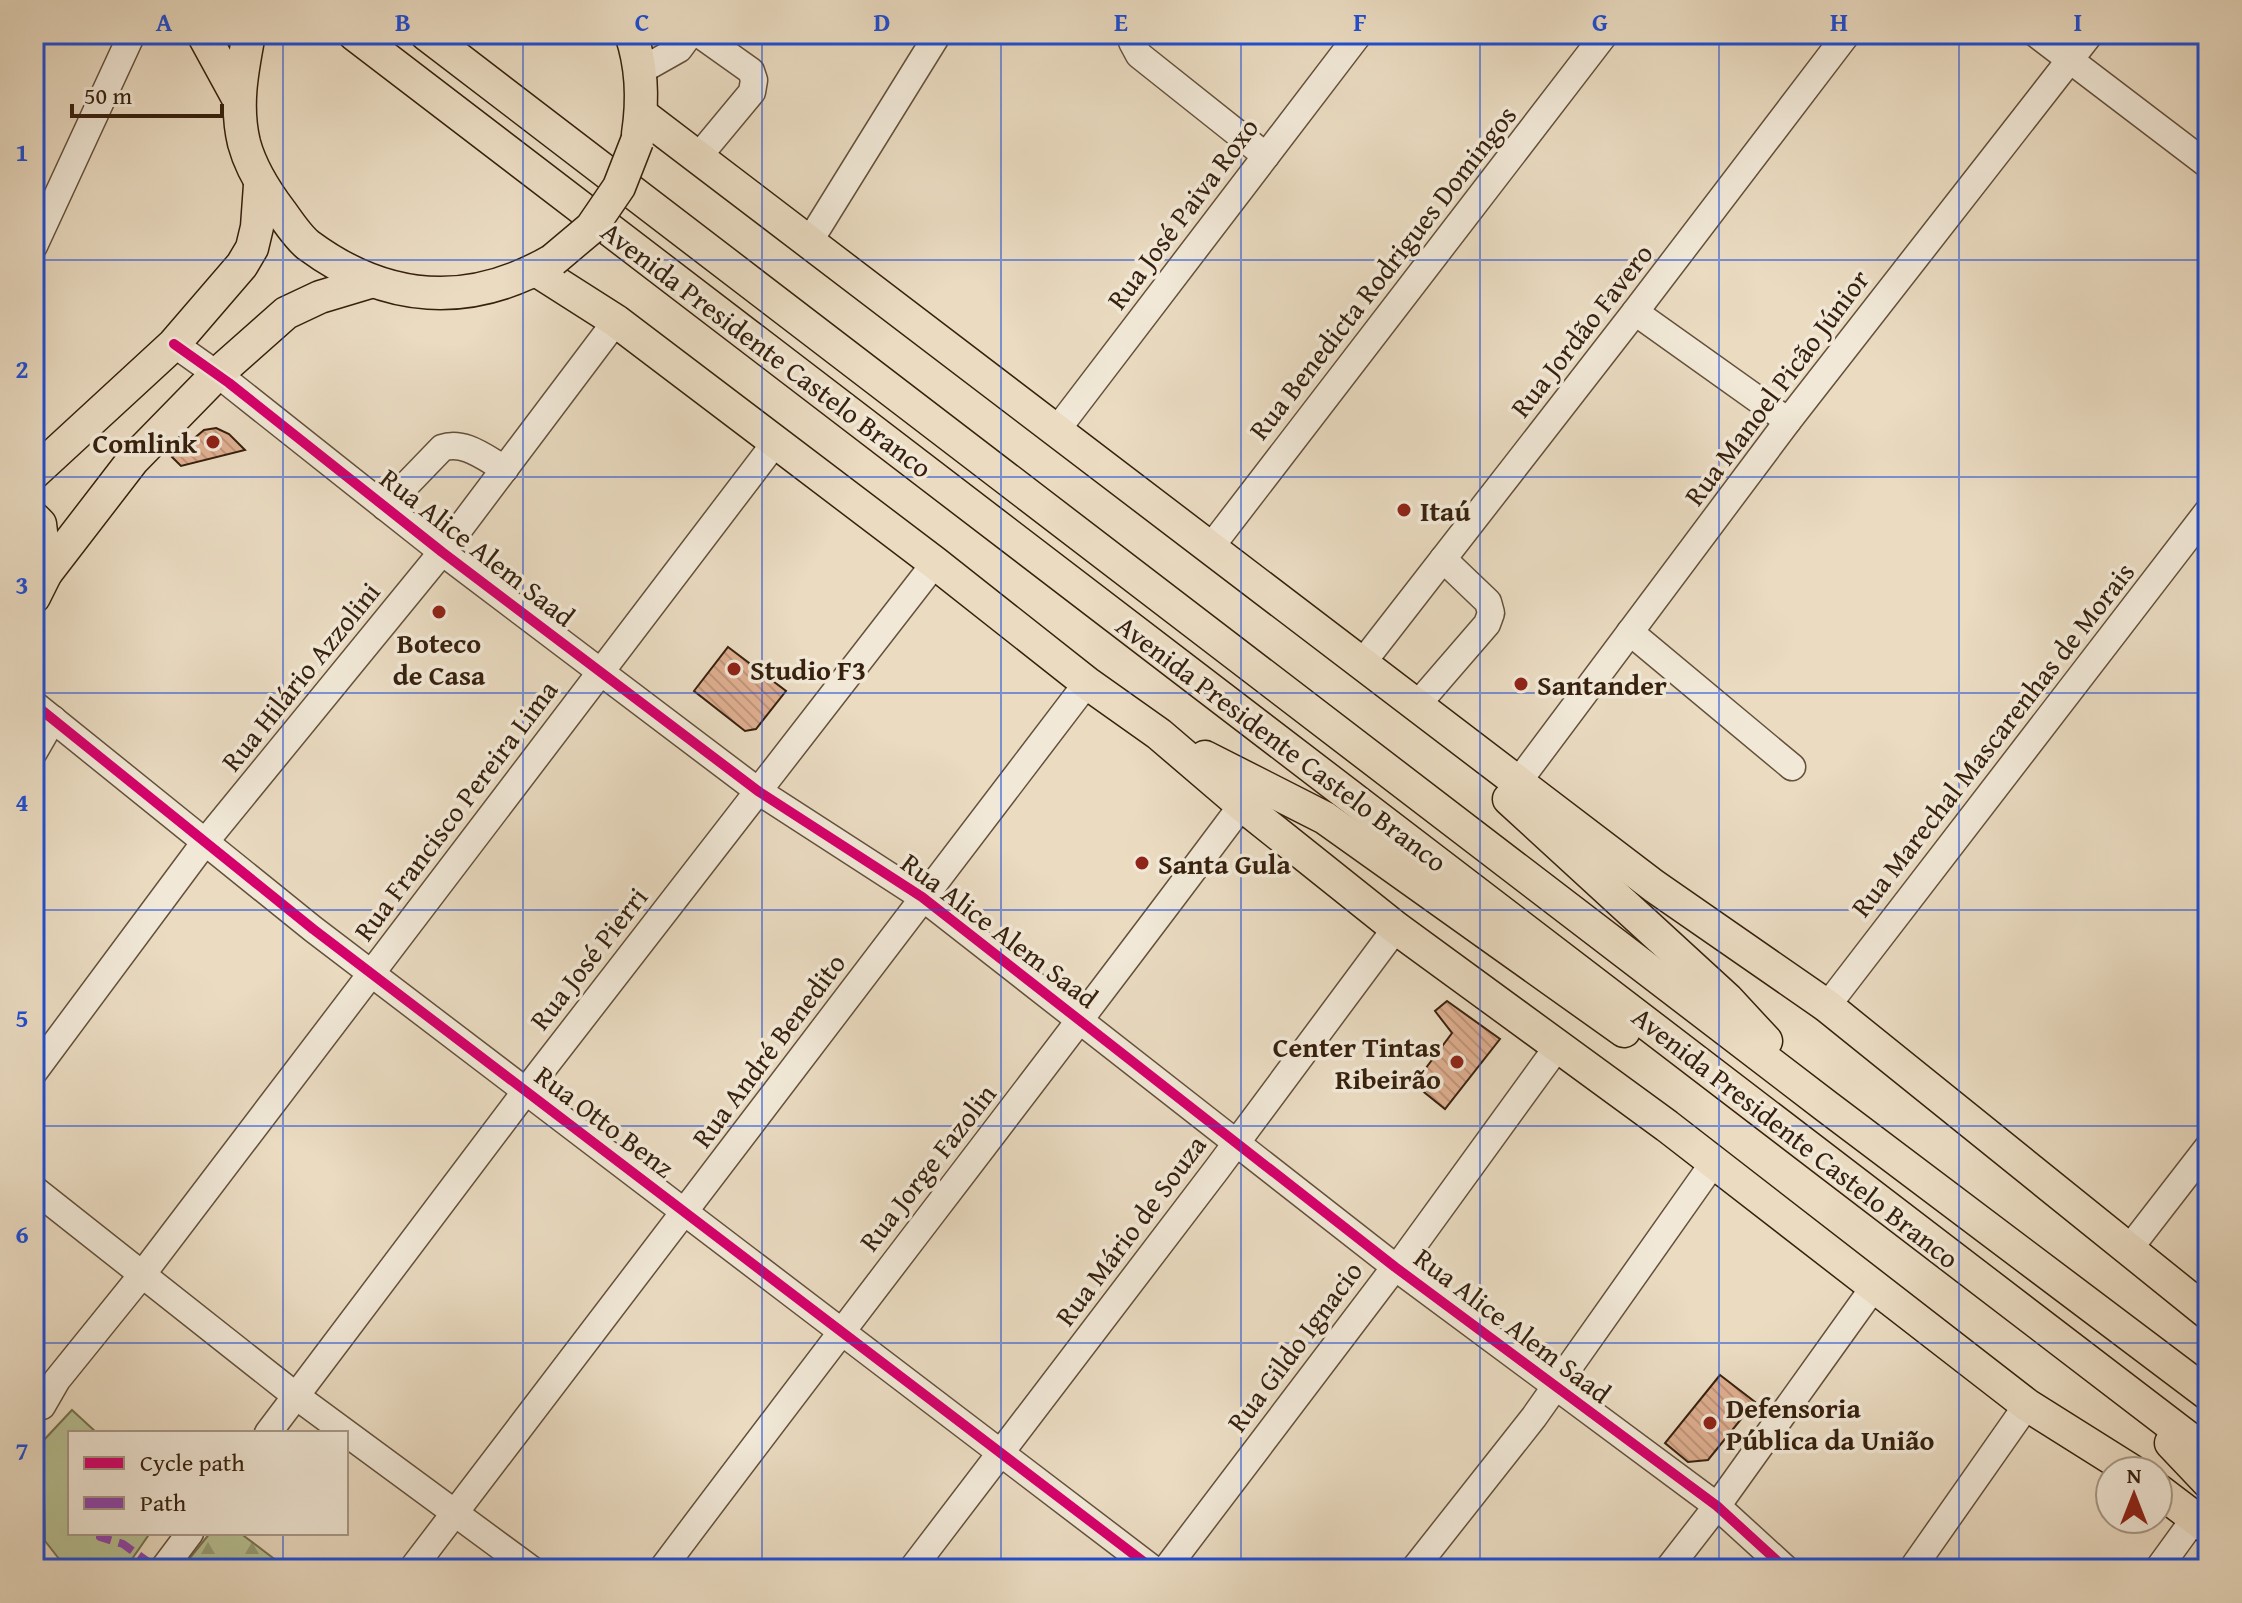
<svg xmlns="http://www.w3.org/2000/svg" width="2242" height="1603" font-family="'Gentium Book Plus',serif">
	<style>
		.forest { fill: url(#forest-firs); stroke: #767050; stroke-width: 2 }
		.green { fill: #b6c093; stroke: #767050; stroke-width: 2 }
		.building { fill: url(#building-back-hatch); stroke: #37210e; stroke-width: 2 }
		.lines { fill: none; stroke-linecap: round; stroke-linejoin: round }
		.minor-casing { stroke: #64503b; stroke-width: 29 }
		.major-casing { stroke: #37210e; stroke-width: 35 }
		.minor { stroke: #f1e8d7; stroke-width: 26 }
		.major { stroke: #eadbc1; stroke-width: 32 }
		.major-bridge-casing { stroke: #37210e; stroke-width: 35; stroke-linecap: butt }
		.major-bridge { stroke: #eadbc1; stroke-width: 32 }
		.quiet { stroke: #8e44ad; stroke-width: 8; stroke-dasharray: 16 8; stroke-linecap: butt }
		.cycleway-casing { stroke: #f1e8d7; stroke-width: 15 }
		.cycleway { stroke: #d6006c; stroke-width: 10 }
		.grid { fill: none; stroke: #1d4ed8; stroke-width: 2; stroke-opacity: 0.55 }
		.poi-dot { fill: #8f2418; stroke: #f1e8d7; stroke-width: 3 }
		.labels { text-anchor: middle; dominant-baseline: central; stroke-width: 7; stroke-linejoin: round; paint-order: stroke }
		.street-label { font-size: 28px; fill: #37210e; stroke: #f1e8d7 }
		.poi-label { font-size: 28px; font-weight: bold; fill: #37210e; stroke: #f1e8d7; text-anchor: start }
		.neatline { fill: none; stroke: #1d4ed8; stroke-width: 3 }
		.grid-label { font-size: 26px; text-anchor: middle; font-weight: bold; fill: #1d4ed8 }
	</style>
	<defs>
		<pattern id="forest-firs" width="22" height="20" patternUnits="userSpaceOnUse" patternTransform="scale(2)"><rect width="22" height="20" fill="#b6c093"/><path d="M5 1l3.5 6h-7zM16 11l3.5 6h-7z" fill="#959c76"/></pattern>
		<pattern id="building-back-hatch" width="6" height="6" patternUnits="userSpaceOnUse" patternTransform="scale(2)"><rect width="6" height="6" fill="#dfaf90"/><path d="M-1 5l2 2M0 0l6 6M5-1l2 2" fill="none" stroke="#c0967b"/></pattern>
	</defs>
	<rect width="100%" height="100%" fill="#eadbc1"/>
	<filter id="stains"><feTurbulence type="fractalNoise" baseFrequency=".0025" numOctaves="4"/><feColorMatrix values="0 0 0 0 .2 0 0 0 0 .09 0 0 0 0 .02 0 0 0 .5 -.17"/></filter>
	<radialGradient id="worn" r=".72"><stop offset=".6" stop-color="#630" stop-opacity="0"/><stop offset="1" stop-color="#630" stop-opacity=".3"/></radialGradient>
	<path class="forest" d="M210 1533H240L281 1564 278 1569H181Z"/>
	<path class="green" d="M72 1410 97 1433H70V1533H150L125 1569H67L45 1541 43 1441Z"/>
	<g class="building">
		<path d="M216 428 229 434 245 450 181 466 172 457 204 430Z"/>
		<path d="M728 647 786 691 756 729 745 731 694 691Z"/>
		<path d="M1447 1001 1500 1039 1445 1109 1414 1084 1452 1033 1435 1011Z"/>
		<path d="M1720 1375 1755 1402 1708 1460 1688 1462 1665 1443Z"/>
	</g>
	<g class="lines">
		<defs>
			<g id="minor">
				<path d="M1134 34 1132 42 1139 55 1266 156"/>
				<path d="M2036 34 2208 165"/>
				<path d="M640 71 679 49 690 34"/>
				<path d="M698 157 752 92 754 80 751 71 699 34"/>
				<path d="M809 242 938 34"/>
				<path d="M34 246 132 34"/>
				<path d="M1635 312 1788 421"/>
				<path d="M174 344 229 383 442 552 758 791 922 897 1395 1267 1717 1506 1786 1569"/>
				<path d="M1056 431 1359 34"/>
				<path d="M385 507 442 448C464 440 485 458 505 469"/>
				<path d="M1210 548 1605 34"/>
				<path d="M1630 632 1792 767"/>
				<path d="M1363 662 1635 312 1847 34"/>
				<path d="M34 704 313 929 1153 1569"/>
				<path d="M1417 705 1487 624 1491 613 1488 602 1443 559"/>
				<path d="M34 752 53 719"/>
				<path d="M1518 782 1788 421 2090 34"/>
				<path d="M1827 1006 2208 511"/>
				<path d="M34 1072 205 842 442 552 616 321"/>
				<path d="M34 1189 296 1396 531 1569"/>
				<path d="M2129 1249 2208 1147"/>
				<path d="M42 1406 57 1380 141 1276 775 443"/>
				<path d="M268 1433 535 1079 935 563"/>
				<path d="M163 1569 190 1533"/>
				<path d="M412 1569 1087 683"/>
				<path d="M662 1569C854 1313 1051 1061 1242 805"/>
				<path d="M912 1569 1217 1169 1396 928"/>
				<path d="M1166 1569 1395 1267 1402 1261 1558 1046"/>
				<path d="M1414 1569 1534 1417 1714 1162"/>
				<path d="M1668 1569 1720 1502 1874 1287"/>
				<path d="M1912 1569 2027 1405"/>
				<path d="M2158 1569 2195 1518"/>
			</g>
			<g id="major">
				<path d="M203 34 238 98"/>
				<path d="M249 34C242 71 235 106 244 143 251 169 265 191 281 212 289 223 298 237 308 245 386 303 469 309 553 260"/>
				<path d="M354 34 2208 1453"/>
				<path d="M426 34 1826 1106 2208 1394"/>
				<path d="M631 34C642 66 643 101 638 134"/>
				<path d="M641 114 1654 886 1827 1006 2208 1313"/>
				<path d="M536 270 616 321 935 563 1087 683 1159 734 1242 805 1396 928 1667 1126 2027 1405 2132 1471"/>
				<path d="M34 473 174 344 242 265 252 248 257 227 260 185"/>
				<path d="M34 518 40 524 46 573"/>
				<path d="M34 597 46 573 133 460 216 375 286 313 320 297 370 282"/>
				<path d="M1205 757 1325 818 1624 1031"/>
				<path d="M1509 799 1727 999 1766 1041"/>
				<path d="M2171 1443 2208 1482"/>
				<path d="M2158 1490 2208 1528"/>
			</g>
		</defs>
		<use href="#minor" class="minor-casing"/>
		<use href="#major" class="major-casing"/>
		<use href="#minor" class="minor"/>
		<use href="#major" class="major"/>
		<defs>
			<path id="major-bridge" d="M553 260 591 228 619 187 637 141"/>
		</defs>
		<use href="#major-bridge" class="major-bridge-casing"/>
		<use href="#major-bridge" class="major-bridge"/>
		<path class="quiet" d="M102 1533 100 1537 123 1544 158 1569"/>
		<defs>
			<g id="cycleway">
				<path d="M174 344 229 383 442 552 758 791 922 897 1395 1267 1717 1506 1786 1569"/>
				<path d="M34 704 313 929 1153 1569"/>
			</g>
		</defs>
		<use href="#cycleway" class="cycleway-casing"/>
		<use href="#cycleway" class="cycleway"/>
	</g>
	<path class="grid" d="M283 34V1433M523 34V1569M762 34V1569M1001 34V1569M1241 34V1569M1480 34V1569M1719 34V1569M1959 34V1569M34 260H2208M34 477H2208M34 693H2208M34 910H2208M34 1126H2208M34 1343H2208M283 1533V1569"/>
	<g class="poi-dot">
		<circle cx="213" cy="442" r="8"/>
		<circle cx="1404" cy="510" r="8"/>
		<circle cx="439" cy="612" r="8"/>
		<circle cx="734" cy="669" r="8"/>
		<circle cx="1521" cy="684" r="8"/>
		<circle cx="1142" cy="863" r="8"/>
		<circle cx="1457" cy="1062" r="8"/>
		<circle cx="1710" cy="1423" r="8"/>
	</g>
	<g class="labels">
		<g class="street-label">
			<text transform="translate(1182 213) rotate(-53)">Rua José Paiva Roxo</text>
			<text transform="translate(1382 272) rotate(-52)">Rua Benedicta Rodrigues Domingos</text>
			<text transform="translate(1581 330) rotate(-52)">Rua Jordão Favero</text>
			<text transform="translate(767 349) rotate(37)">Avenida Presidente Castelo Branco</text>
			<text transform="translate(1776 387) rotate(-53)">Rua Manoel Picão Júnior</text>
			<text transform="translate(478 547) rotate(38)">Rua Alice Alem Saad</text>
			<text transform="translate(300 676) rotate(-51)">Rua Hilário Azzolini</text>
			<text transform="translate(1992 739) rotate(-52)">Rua Marechal Mascarenhas de Morais</text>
			<text transform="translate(1282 743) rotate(37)">Avenida Presidente Castelo Branco</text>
			<text transform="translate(455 810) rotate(-53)">Rua Francisco Pereira Lima</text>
			<text transform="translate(1000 930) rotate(37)">Rua Alice Alem Saad</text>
			<text transform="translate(588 958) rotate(-52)">Rua José Pierri</text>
			<text transform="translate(768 1050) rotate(-53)">Rua André Benedito</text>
			<text transform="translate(605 1121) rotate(37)">Rua Otto Benz</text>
			<text transform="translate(1796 1137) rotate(38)">Avenida Presidente Castelo Branco</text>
			<text transform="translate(927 1167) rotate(-52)">Rua Jorge Fazolin</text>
			<text transform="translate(1130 1230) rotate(-53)">Rua Mário de Souza</text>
			<text transform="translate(1513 1325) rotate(37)">Rua Alice Alem Saad</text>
			<text transform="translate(1294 1346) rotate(-53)">Rua Gildo Ignacio</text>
		</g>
		<g class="poi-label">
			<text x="197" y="442" text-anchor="end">Comlink</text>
			<text x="1420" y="510">Itaú</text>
			<text x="439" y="642" text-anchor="middle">Boteco<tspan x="439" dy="32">de Casa</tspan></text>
			<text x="750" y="669">Studio F3</text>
			<text x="1537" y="684">Santander</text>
			<text x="1158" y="863">Santa Gula</text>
			<text x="1441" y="1046" text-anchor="end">Center Tintas<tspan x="1441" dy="32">Ribeirão</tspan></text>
			<text x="1726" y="1407">Defensoria<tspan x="1726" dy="32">Pública da União</tspan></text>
		</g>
	</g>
	<rect width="2242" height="1603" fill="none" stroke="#eadbc1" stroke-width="88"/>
	<rect x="68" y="1431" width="280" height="104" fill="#f1e8d7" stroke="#a79887" stroke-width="2"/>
	<rect x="84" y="1457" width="40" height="12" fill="#d6006c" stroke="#a79887" stroke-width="2"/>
	<text x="140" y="1471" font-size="24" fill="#37210e">Cycle path</text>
	<rect x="84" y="1497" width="40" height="12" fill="#8e44ad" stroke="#a79887" stroke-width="2"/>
	<text x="140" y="1511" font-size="24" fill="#37210e">Path</text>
	<g transform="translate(2134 1495)"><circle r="38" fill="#f1e8d7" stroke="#a79887" stroke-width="2"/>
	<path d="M0-6L14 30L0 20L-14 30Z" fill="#8f2418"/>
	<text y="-12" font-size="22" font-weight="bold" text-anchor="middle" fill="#37210e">N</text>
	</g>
	<path d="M72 104v12h150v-12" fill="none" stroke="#37210e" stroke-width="4"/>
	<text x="84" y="104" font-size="24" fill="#37210e" stroke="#f1e8d7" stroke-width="6" paint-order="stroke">50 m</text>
	<rect x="44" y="44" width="2154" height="1515" class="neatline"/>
	<g class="grid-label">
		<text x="164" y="31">A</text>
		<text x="403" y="31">B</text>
		<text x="642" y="31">C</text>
		<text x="882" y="31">D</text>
		<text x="1121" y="31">E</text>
		<text x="1360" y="31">F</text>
		<text x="1600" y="31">G</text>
		<text x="1839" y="31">H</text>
		<text x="2078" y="31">I</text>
		<text x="22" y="161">1</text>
		<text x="22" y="378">2</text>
		<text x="22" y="594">3</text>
		<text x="22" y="811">4</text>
		<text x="22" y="1027">5</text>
		<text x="22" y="1243">6</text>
		<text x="22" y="1460">7</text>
	</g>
	<rect width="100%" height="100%" filter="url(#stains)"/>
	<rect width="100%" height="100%" fill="url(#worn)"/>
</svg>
